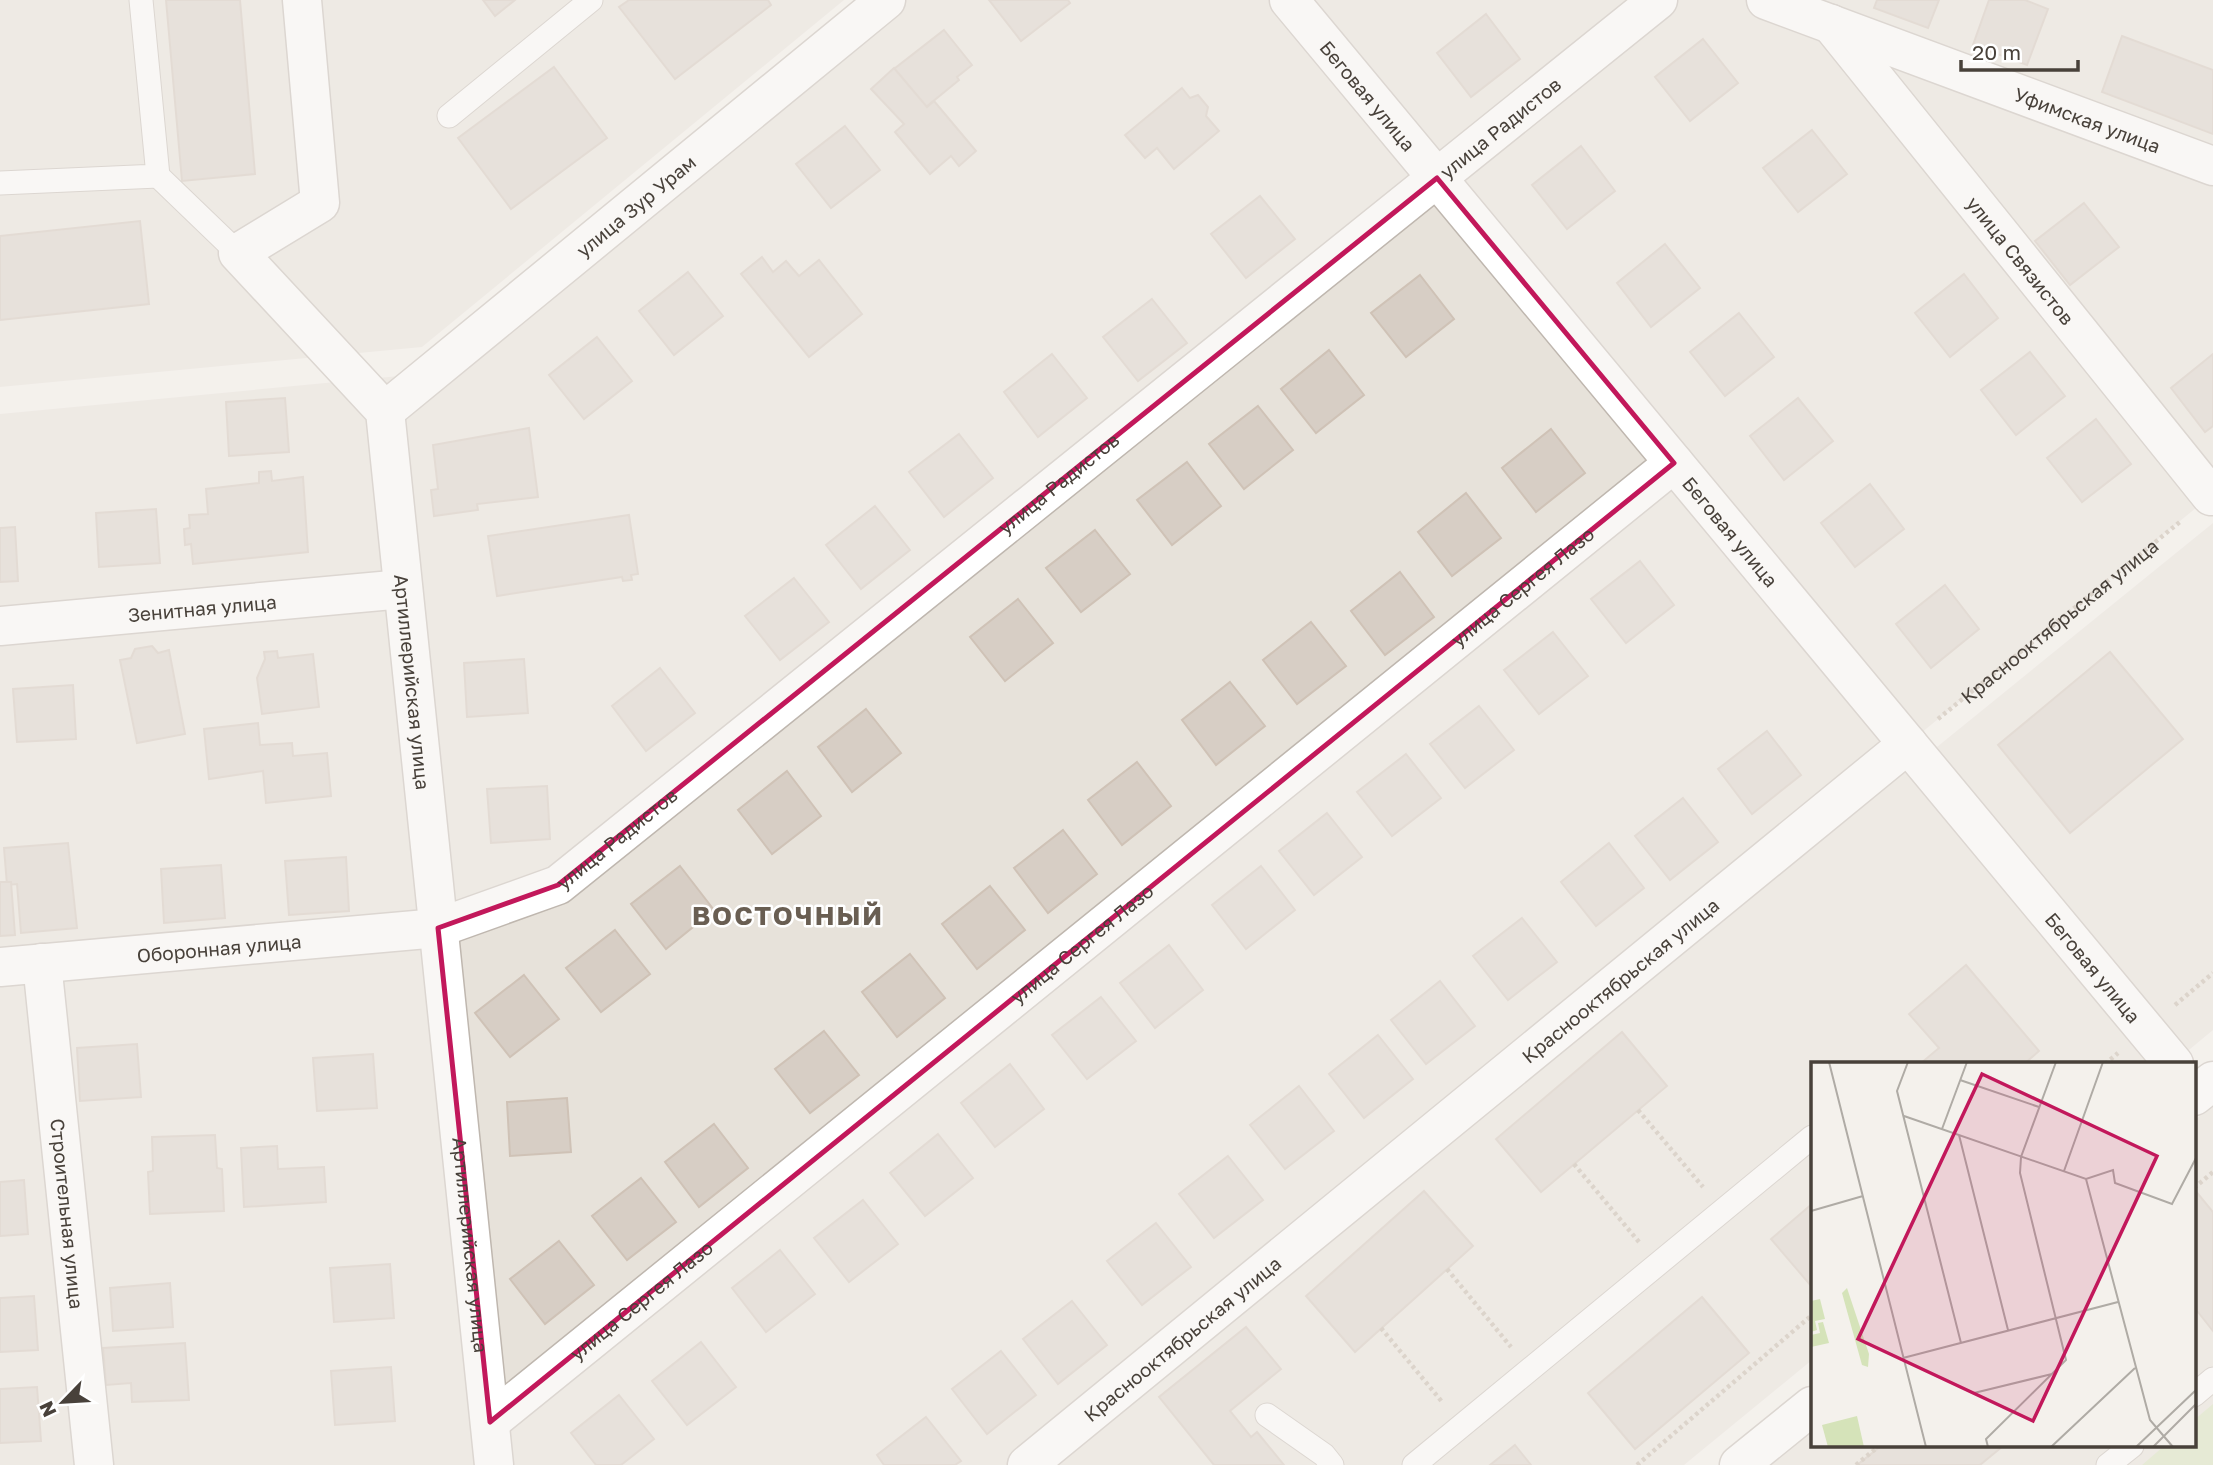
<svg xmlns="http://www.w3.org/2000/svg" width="2213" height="1465" font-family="'Golos Text',sans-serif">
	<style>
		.residential { fill: #e7e2da }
		.green { fill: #d5e3b9 }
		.building { fill: #d7cec5; stroke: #cfc2b6; stroke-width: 2 }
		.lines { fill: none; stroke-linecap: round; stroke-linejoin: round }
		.service-casing { stroke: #bfb7af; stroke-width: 25 }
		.minor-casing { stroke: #bfb7af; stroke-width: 41 }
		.tertiary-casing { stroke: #bfb7af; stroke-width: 41 }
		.path { stroke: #bfb2a2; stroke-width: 4.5; stroke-dasharray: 3.5 3.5; stroke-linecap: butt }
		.service { stroke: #fff; stroke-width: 23 }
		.minor { stroke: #fff; stroke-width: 38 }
		.tertiary { stroke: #fff; stroke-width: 38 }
		.marked { fill: none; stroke: #c2185b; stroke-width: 5; stroke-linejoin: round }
		.labels { text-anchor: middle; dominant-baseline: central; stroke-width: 5; stroke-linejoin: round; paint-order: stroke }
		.street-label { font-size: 19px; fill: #48413a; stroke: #fff }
		.district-label { font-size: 26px; font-weight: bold; letter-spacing: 2px; fill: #695e52; stroke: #fff }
		.inset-road { fill: none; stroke: #afaba5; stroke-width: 2 }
		.view { fill: #c2185b; fill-opacity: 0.15; stroke: #c2185b; stroke-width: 3.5 }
		.inset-edge { fill: none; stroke: #48413a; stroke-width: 3.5 }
	</style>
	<rect width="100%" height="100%" fill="#f4f1ec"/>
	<g class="residential">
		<path d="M0 0H844L422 347 0 387Z"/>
		<path d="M886 0H2213V494L1027 1465H0V414L431 373Z"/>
		<path d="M2213 523V1030L2172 1064H1812V1360L1684 1465H1052Z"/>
		<path d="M2213 1105V1465H1769L1812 1430V1446H2194V1121Z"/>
	</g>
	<path class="green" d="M2213 1404V1465H2142L2164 1446H2194V1420Z"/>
	<g class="building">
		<path d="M166 0H240L255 174 182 181Z"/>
		<path d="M483 0H515L495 16Z"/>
		<path d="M629 0H768L771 5 675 79 619 7Z"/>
		<path d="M989 0H1068L1070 3 1021 41Z"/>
		<path d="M1877 0H1939L1928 28 1874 8Z"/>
		<path d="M1989 0H2025L2048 9 2027 65 1973 45Z"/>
		<path d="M1486 14 1520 59 1471 97 1437 53Z"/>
		<path d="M944 30 972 65 957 77 959 80 926 107 894 69Z"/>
		<path d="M2122 36 2213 70V134L2102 92Z"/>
		<path d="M1703 39 1738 83 1690 121 1655 77Z"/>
		<path d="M554 67 607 138 511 209 458 138Z"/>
		<path d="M894 68 927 107 934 101 976 151 959 166 951 156 930 174 895 132 904 124 871 89Z"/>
		<path d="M1182 88 1190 98 1198 95 1208 107 1206 116 1219 131 1174 169 1157 148 1145 158 1125 135Z"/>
		<path d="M845 126 880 170 831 208 796 164Z"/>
		<path d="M1812 130 1847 174 1798 212 1763 168Z"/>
		<path d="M1581 146 1615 191 1567 229 1532 185Z"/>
		<path d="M1260 196 1295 239 1246 278 1211 234Z"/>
		<path d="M2084 203 2119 247 2070 285 2035 241Z"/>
		<path d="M140 221 149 304 0 320V236Z"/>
		<path d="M1665 244 1700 288 1651 327 1617 283Z"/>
		<path d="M762 257 773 272 786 261 799 276 819 260 862 314 809 357 741 274Z"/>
		<path d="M688 272 723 316 674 355 639 311Z"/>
		<path d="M1964 274 1998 318 1950 357 1915 313Z"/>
		<path d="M1420 275 1454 319 1406 357 1371 313Z"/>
		<path d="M1152 299 1187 343 1138 381 1103 337Z"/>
		<path d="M1739 313 1774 357 1725 396 1690 352Z"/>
		<path d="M597 337 632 381 584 419 549 375Z"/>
		<path d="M1329 350 1364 395 1316 433 1281 389Z"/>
		<path d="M2030 352 2065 396 2016 435 1981 390Z"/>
		<path d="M1052 354 1087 398 1038 437 1004 392Z"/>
		<path d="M2213 354V426L2205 432 2171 388Z"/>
		<path d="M285 398 289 452 229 456 226 402Z"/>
		<path d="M1798 398 1833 441 1784 480 1750 436Z"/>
		<path d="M1258 406 1293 450 1244 489 1209 444Z"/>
		<path d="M2096 419 2131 464 2082 502 2047 458Z"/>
		<path d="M529 428 538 497 477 504 478 510 434 516 431 490 438 489 433 445Z"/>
		<path d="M1551 429 1585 473 1536 512 1502 468Z"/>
		<path d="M959 434 993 478 944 517 909 472Z"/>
		<path d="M1187 462 1221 506 1172 545 1137 500Z"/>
		<path d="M271 471 272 481 303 477 308 552 193 564 191 544 185 545 184 529 190 528 189 515 208 514 206 489 259 483V472Z"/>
		<path d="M1870 484 1904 529 1855 567 1821 523Z"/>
		<path d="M1466 493 1501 538 1452 576 1418 532Z"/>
		<path d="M875 506 910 550 861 589 826 545Z"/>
		<path d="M156 509 160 563 99 567 96 513Z"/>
		<path d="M629 515 638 574 631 575 632 580 623 581 622 577 497 596 488 536Z"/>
		<path d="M15 527 18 581 0 582V528Z"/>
		<path d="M1095 530 1130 574 1081 612 1046 568Z"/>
		<path d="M1640 561 1674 605 1626 643 1591 599Z"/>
		<path d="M1400 572 1434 617 1385 655 1351 611Z"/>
		<path d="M794 578 829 622 780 660 745 616Z"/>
		<path d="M1945 585 1979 629 1931 668 1896 624Z"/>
		<path d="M1018 599 1053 643 1005 681 970 637Z"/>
		<path d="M1311 622 1346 666 1297 704 1263 660Z"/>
		<path d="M1553 632 1588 676 1539 714 1504 670Z"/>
		<path d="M152 646 158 653 169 650 185 734 137 743 120 660 131 658 135 649Z"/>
		<path d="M277 651 278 658 313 654 319 707 262 714 257 678 265 659 264 652Z"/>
		<path d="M2110 652 2183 739 2070 833 1998 745Z"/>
		<path d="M524 659 528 713 467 717 464 663Z"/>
		<path d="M660 668 695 713 646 751 612 706Z"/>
		<path d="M1230 682 1265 726 1216 765 1182 720Z"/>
		<path d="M73 685 76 739 17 742 13 689Z"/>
		<path d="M1479 706 1514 750 1465 788 1430 744Z"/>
		<path d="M866 709 901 753 852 792 818 747Z"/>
		<path d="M258 723 260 745 292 743 293 756 327 753 331 796 266 803 263 771 209 779 204 729Z"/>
		<path d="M1767 731 1801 775 1752 814 1718 769Z"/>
		<path d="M1406 754 1441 798 1392 836 1357 792Z"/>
		<path d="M1137 762 1171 806 1122 845 1088 800Z"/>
		<path d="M787 771 821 816 772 854 738 810Z"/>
		<path d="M547 786 550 839 491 843 487 789Z"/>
		<path d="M1683 798 1718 842 1670 880 1635 836Z"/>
		<path d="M1327 813 1362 857 1314 895 1279 851Z"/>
		<path d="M1063 830 1097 874 1048 913 1014 868Z"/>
		<path d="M68 843 77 928 21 933 17 884 7 885 4 848Z"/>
		<path d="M1609 843 1644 888 1596 926 1561 882Z"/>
		<path d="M346 857 349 911 289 915 285 861Z"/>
		<path d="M221 865 225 918 164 923 161 869Z"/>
		<path d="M680 866 714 910 666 949 631 904Z"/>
		<path d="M1261 866 1295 910 1246 949 1212 905Z"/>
		<path d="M0 882H11L15 935 0 936Z"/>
		<path d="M990 886 1025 930 977 969 942 924Z"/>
		<path d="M1522 918 1557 962 1508 1000 1473 956Z"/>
		<path d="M615 930 650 974 601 1012 566 968Z"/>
		<path d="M1169 945 1203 990 1155 1028 1120 983Z"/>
		<path d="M910 954 945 998 897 1037 862 992Z"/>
		<path d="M1966 965 2039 1051 2024 1064H1920L1939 1048 1909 1014Z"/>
		<path d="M524 975 559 1019 510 1057 475 1013Z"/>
		<path d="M1440 981 1475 1026 1426 1064 1391 1020Z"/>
		<path d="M1101 997 1136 1041 1087 1079 1052 1035Z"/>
		<path d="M824 1031 859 1075 810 1113 775 1069Z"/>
		<path d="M1622 1032 1667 1086 1541 1192 1496 1139Z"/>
		<path d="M1378 1035 1413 1079 1364 1118 1329 1074Z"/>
		<path d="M137 1044 141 1097 80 1101 77 1048Z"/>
		<path d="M373 1054 377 1108 317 1111 313 1058Z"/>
		<path d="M1010 1064 1044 1109 995 1147 961 1103Z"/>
		<path d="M1299 1086 1334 1131 1285 1169 1250 1125Z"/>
		<path d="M567 1098 571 1152 510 1156 507 1102Z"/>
		<path d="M714 1124 748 1168 699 1207 665 1162Z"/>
		<path d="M938 1134 973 1178 925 1216 890 1173Z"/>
		<path d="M215 1135 217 1168 222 1169 224 1211 150 1214 148 1172 153 1171 152 1137Z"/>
		<path d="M277 1146 278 1169 324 1167 326 1202 244 1207 241 1148Z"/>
		<path d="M1228 1156 1263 1200 1214 1238 1179 1194Z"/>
		<path d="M641 1178 676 1222 627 1260 592 1216Z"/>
		<path d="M24 1180 28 1234 0 1236V1182Z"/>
		<path d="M2194 1189 2213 1212V1331L2194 1307Z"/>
		<path d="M1424 1191 1473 1246 1355 1352 1306 1296Z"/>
		<path d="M863 1200 898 1244 849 1282 814 1238Z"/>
		<path d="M1812 1204V1287L1771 1239Z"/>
		<path d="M1156 1223 1191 1267 1142 1305 1107 1261Z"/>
		<path d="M559 1241 594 1285 545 1324 510 1279Z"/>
		<path d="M780 1250 815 1294 766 1332 732 1288Z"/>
		<path d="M390 1264 394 1318 334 1322 330 1268Z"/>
		<path d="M170 1283 173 1327 113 1331 110 1288Z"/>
		<path d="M34 1296 38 1350 0 1352V1298Z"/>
		<path d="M1702 1297 1749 1353 1635 1449 1588 1393Z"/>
		<path d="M1072 1301 1107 1345 1058 1384 1023 1339Z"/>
		<path d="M1246 1327 1281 1369 1230 1411 1251 1437 1257 1432 1284 1465H1214L1159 1397Z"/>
		<path d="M701 1342 736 1387 687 1425 652 1381Z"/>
		<path d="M185 1343 189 1400 132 1402 131 1383 106 1385 103 1348Z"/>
		<path d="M1001 1351 1036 1395 987 1434 952 1389Z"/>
		<path d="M391 1367 395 1421 335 1425 331 1371Z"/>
		<path d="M37 1387 41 1441 0 1443V1389Z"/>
		<path d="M619 1395 654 1439 621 1465H596L571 1433Z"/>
		<path d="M926 1417 961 1461 955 1465H884L877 1455Z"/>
		<path d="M1515 1445 1531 1465H1490Z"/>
		<path d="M1881 1446H2003L1980 1465H1857Z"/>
	</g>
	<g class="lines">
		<defs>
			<g id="service">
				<path d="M449 116 591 0"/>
				<path d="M158 176 238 253"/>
				<path d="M0 183 158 176 141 0"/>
				<path d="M2194 1395 2213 1379"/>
				<path d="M1267 1415 1324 1455 1332 1465"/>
				<path d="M1414 1465 1812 1137"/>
				<path d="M2108 1465 2132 1446"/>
			</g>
			<g id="minor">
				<path id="s2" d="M302 0 320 203 238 253 385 411 494 1465"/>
				<path id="s3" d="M1289 0 2174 1064"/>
				<path id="s4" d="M1766 0 2213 166"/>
				<path id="s5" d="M1831 24 2211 496"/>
				<path id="s6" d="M385 411 886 0"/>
				<path id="s7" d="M0 626 403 589"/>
				<path id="s8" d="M42 963 94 1465"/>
				<path id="s9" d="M0 967 438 928 558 885 1658 0"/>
				<path id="s10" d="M490 1422 1674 463"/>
				<path id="s11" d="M1027 1465 1908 744"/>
			</g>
			<g id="tertiary">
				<path d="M2194 1096 2213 1081"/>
				<path d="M1739 1465 1812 1406"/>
			</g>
		</defs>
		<use href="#service" class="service-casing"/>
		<use href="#minor" class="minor-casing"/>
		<use href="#tertiary" class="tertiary-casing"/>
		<g class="path">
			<path id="s1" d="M1938 719 2181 521"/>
			<path d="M2175 1005 2213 973"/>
			<path d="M2105 1064 2118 1053"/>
			<path d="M1638 1110 1703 1187"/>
			<path d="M1574 1164 1639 1242"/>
			<path d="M2194 1188 2213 1172"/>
			<path d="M1447 1269 1511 1347"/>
			<path d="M1381 1328 1443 1403"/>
			<path d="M1637 1465 1812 1315"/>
			<path d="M1856 1465 1879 1446"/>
		</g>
		<use href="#service" class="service"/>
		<use href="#minor" class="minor"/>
		<use href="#tertiary" class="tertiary"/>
	</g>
	<path d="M0 0H2213V1465H0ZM1437 178 1674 463 490 1422 438 928 558 885Z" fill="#f4f1ec" fill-opacity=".55" fill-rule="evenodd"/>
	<path class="marked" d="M1437 178 1674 463 490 1422 438 928 558 885Z"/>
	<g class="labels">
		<g class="street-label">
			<text stroke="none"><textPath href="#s3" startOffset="124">Беговая улица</textPath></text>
			<text stroke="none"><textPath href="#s4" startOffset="343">Уфимская улица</textPath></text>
			<text stroke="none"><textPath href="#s9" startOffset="1776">улица Радистов</textPath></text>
			<text stroke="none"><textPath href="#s6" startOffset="324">улица Зур Урам</textPath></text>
			<text stroke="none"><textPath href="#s5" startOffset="303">улица Связистов</textPath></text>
			<text stroke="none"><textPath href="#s9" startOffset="1209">улица Радистов</textPath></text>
			<text stroke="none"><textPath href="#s3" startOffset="691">Беговая улица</textPath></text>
			<text stroke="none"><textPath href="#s10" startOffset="1328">улица Сергея Лазо</textPath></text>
			<text stroke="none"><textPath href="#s7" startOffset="203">Зенитная улица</textPath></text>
			<text stroke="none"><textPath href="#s1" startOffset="156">Краснооктябрьская улица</textPath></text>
			<text stroke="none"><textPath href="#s2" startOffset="788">Артиллерийская улица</textPath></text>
			<text stroke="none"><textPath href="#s9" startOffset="642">улица Радистов</textPath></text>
			<text stroke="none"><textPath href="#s10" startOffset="761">улица Сергея Лазо</textPath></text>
			<text stroke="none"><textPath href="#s9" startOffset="220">Оборонная улица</textPath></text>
			<text stroke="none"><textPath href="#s3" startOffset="1258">Беговая улица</textPath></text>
			<text stroke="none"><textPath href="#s11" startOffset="766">Краснооктябрьская улица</textPath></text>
			<text stroke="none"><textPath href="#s8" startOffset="252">Строительная улица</textPath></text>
			<text stroke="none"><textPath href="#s2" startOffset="1354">Артиллерийская улица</textPath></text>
			<text stroke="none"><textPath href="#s10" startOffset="194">улица Сергея Лазо</textPath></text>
			<text stroke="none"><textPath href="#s11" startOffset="200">Краснооктябрьская улица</textPath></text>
		</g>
		<g class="district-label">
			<text x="788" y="915">ВОСТОЧНЫЙ</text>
		</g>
	</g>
	<g transform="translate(1811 1062)">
		<rect width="385" height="385" fill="#f4f1ec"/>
		<path d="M36 226 58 292 57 305 51 303 31 231ZM9 237 14 257 4 259 6 268 0 270V239ZM12 260 18 281 0 285V273L9 271 7 261ZM46 354 53 385H17L11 363Z" fill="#d5e3b9"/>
		<path class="inset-road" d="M18 0 115 385M97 0 86 29 150 281M149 18 228 45M93 54 275 117 302 108 304 121 361 142 385 96M131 67 156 0M148 73 197 268M253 109 292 0M275 117 339 358 362 385M0 149 52 134M92 296 307 240M163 331 241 312M177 385 175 377 255 298 209 111 210 95 245 0M240 385 324 306M325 385 385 328M342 385 385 342"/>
		<path class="view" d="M171 12 346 94 222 359 47 277Z"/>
		<rect width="385" height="385" class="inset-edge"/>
	</g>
	<g transform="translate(63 1402) rotate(245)" stroke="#ffffff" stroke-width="5" paint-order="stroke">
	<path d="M0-5L12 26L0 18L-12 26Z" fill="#48413a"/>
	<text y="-10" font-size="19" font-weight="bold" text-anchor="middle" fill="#48413a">N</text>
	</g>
	<path d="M1961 60v10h117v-10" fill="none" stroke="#48413a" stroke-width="3.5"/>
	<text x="1972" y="60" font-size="21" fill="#48413a" stroke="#ffffff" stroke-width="5" paint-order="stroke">20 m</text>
</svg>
